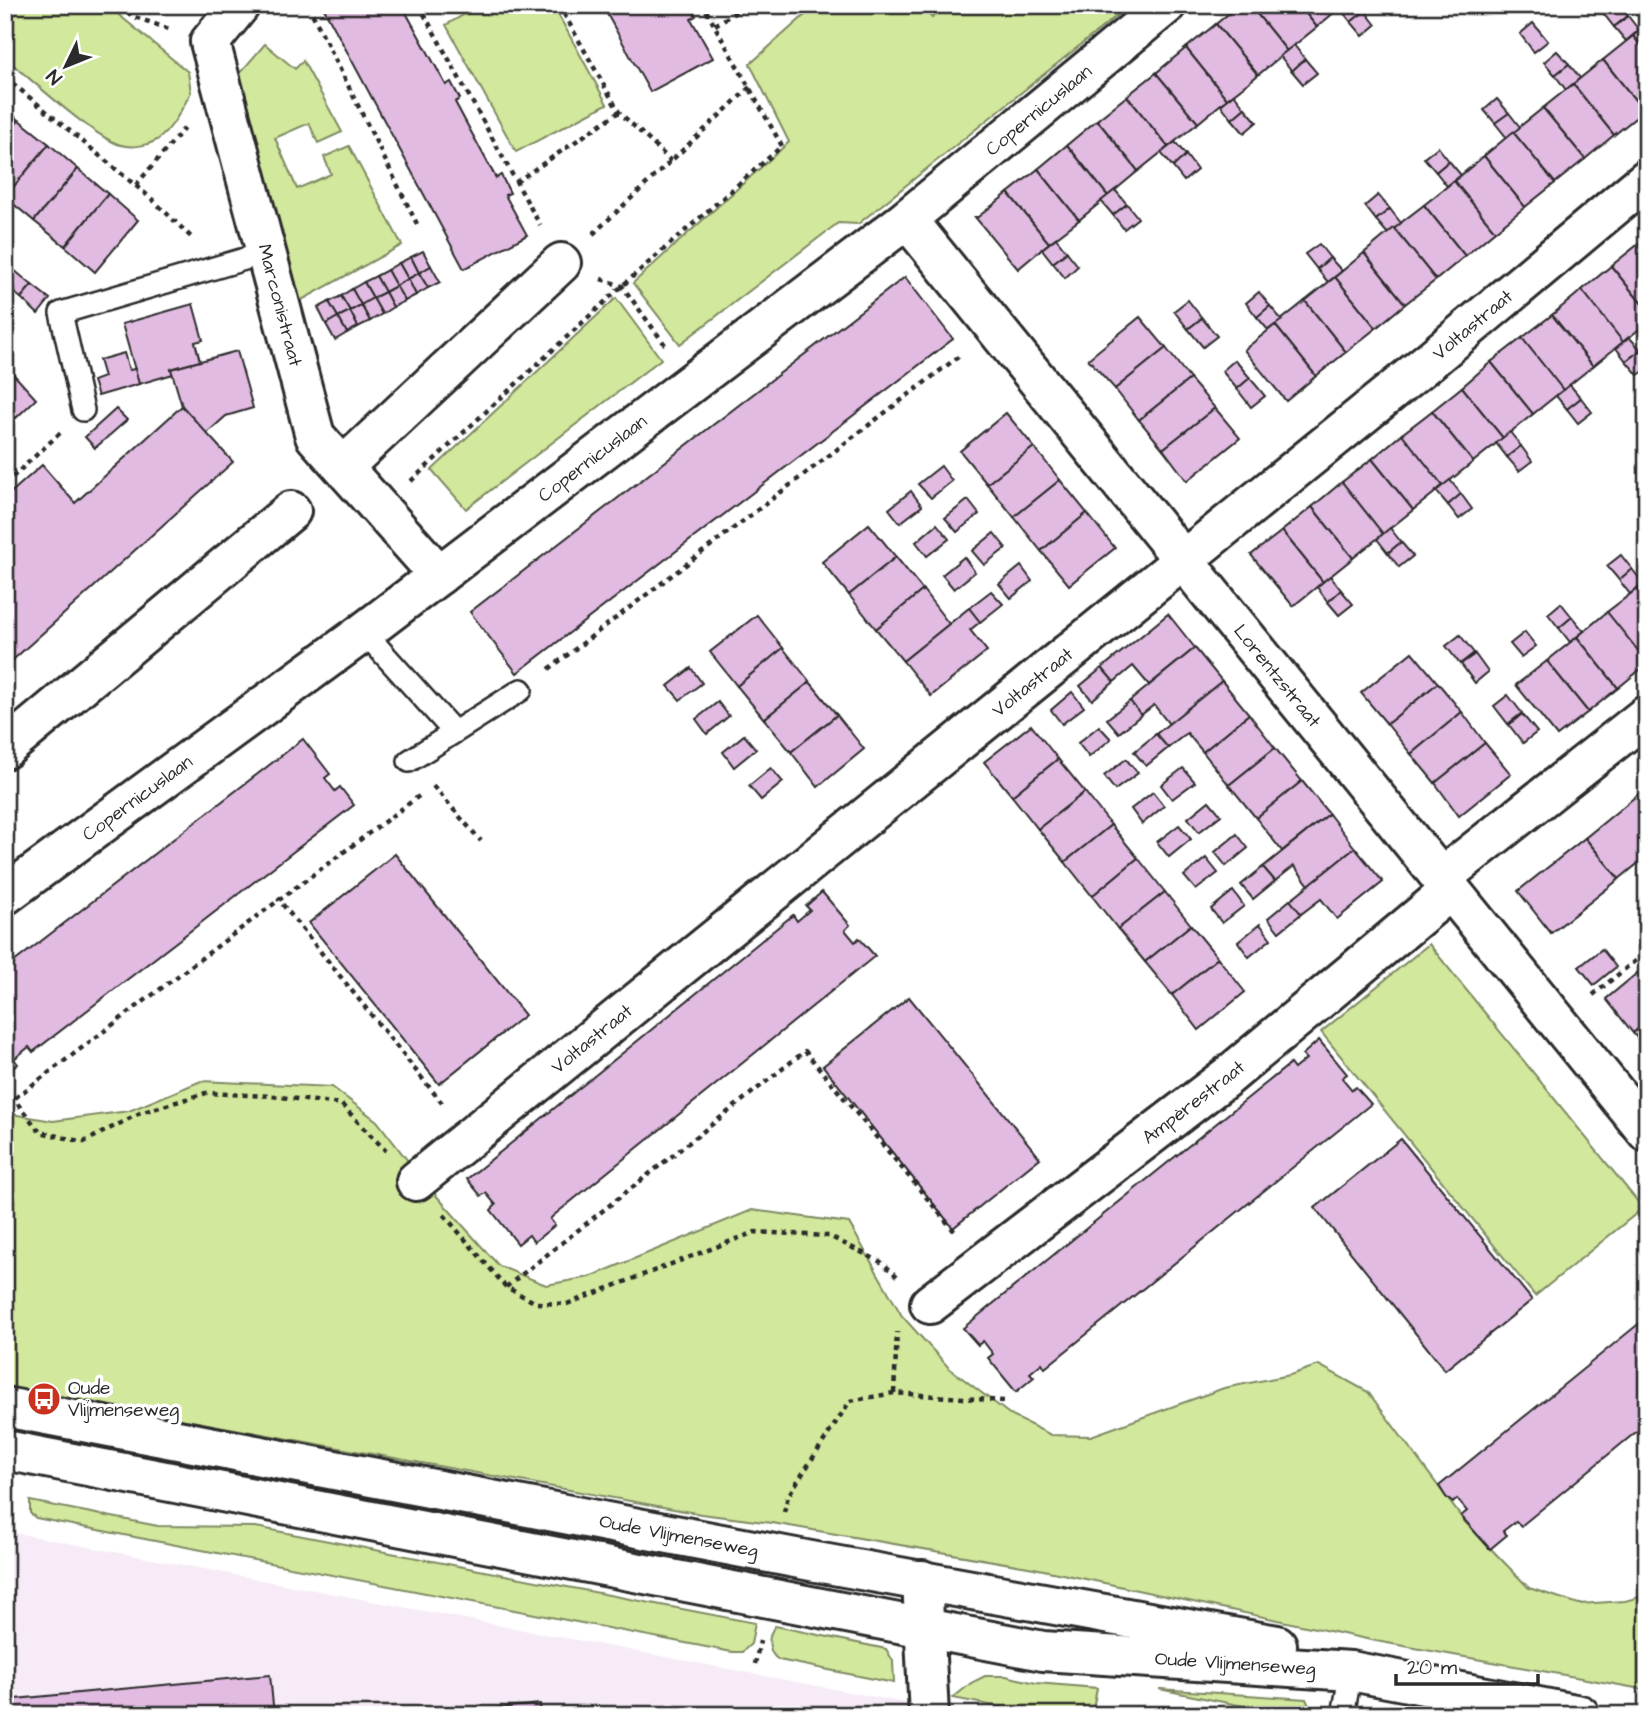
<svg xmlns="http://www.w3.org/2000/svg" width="1652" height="1720" font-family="'Architects Daughter',sans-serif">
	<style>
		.built { fill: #f6ebf7 }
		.green { fill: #d2e89c; stroke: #7e8a64; stroke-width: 2 }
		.building { fill: #e2bbe3; stroke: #2b2b2b; stroke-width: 2 }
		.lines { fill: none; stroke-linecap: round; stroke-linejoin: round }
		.lane-casing { stroke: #2b2b2b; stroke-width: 26 }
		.street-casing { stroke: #2b2b2b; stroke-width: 44 }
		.secondary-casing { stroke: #2b2b2b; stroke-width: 44 }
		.path { stroke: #2b2b2b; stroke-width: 4.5; stroke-dasharray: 5 5; stroke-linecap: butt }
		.lane { stroke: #fff; stroke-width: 21 }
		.street { stroke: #fff; stroke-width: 38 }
		.secondary { stroke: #fff; stroke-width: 38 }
		.labels { text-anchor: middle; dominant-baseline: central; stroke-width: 7; stroke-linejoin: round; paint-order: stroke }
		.street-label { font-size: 19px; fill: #2b2b2b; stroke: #fff }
		.poi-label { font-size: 19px; fill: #2b2b2b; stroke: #fff; text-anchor: start }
	</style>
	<rect width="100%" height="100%" fill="#fff"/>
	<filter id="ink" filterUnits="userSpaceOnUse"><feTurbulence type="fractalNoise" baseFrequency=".0143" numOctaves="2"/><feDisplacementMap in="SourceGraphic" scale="14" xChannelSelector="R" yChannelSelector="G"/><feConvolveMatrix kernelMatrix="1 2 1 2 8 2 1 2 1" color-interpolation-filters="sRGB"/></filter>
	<g filter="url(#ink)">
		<path class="built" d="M5 1531 875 1697 968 1715H5Z"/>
		<g class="green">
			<path d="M5 5H107L188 72 191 92C183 107 172 130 157 140 146 146 132 148 121 145 94 138 30 78 5 58Z"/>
			<path d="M481 5H553L607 104 516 152 446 25Z"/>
			<path d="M816 5H920L932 18 946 5H1122L1125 9 858 224 838 223 680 344 633 283 789 142 750 64Z"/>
			<path d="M265 44 295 69 303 61 342 132 318 143 309 123 275 138 297 189 331 174 324 157 349 146 402 245 298 302 233 81Z"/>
			<path d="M616 298 661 359 466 509 432 470Z"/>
			<path d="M1429 944 1643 1208 1535 1296 1321 1032Z"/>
			<path d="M201 1081 332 1087 377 1121 425 1183 499 1266 546 1285 590 1277 752 1210 849 1223 902 1316 949 1368 1012 1416 1051 1435 1091 1436 1224 1388 1290 1375 1319 1365 1368 1392 1465 1522 1529 1588 1579 1604 1625 1601 1647 1595V1690L1376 1641 1034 1568 772 1523 701 1514 5 1387V1113L53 1121 129 1111Z"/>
			<path d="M23 1420 767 1564 762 1581 23 1440Z"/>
			<path d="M30 1501 158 1526 256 1527 755 1623 751 1644 742 1652H732L36 1518 30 1513Z"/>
			<path d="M775 1626 886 1649 893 1661 894 1683 779 1660C767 1653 767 1636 775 1626Z"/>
			<path d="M985 1676H1006L1036 1683 1097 1688 1092 1715H1041L953 1698 971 1683Z"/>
			<path d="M1159 1689 1306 1699 1311 1710 1302 1715H1287Z"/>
		</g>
		<g class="building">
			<path d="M322 5H409L404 9 446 85 451 82 460 99 455 102 496 178 501 175 510 193 505 195 527 235 464 269Z"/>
			<path d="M602 5H690L696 16 691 19 713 58 650 92Z"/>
			<path d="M1239 5H1250L1287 51 1258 75 1216 24Z"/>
			<path d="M1250 5H1299L1317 27 1287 51Z"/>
			<path d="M1299 5H1343L1317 27Z"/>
			<path d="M1343 5H1360L1365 11 1351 22 1340 8Z"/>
			<path d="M1613 5H1619L1628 16 1614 27 1603 13Z"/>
			<path d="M1365 11 1376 25 1363 36 1351 22Z"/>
			<path d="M1628 16 1639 30 1626 41 1614 27Z"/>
			<path d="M1533 23 1548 41 1534 52 1520 34Z"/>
			<path d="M1216 24 1258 75 1227 99 1186 48Z"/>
			<path d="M1647 24V53L1633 36Z"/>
			<path d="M1633 36 1647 53V109L1644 111 1603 60Z"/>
			<path d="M1294 45 1305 59 1292 71 1280 56Z"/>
			<path d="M1186 48 1227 99 1198 123 1156 73Z"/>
			<path d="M1557 51 1569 64 1555 75 1544 62Z"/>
			<path d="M1305 59 1317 73 1303 84 1292 71Z"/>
			<path d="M1603 60 1644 111 1614 135 1573 84Z"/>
			<path d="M1569 64 1580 78 1566 90 1555 75Z"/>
			<path d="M1156 73 1198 123 1168 147 1127 96Z"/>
			<path d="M1573 84 1614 135 1585 159 1543 108Z"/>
			<path d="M1234 94 1245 108 1232 119 1221 105Z"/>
			<path d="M1127 96 1168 147 1138 171 1097 120Z"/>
			<path d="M1497 99 1509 113 1495 123 1484 110Z"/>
			<path d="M1245 108 1257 122 1244 133 1232 119Z"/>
			<path d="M1543 108 1585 159 1555 183 1513 132Z"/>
			<path d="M5 109 19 120 5 137Z"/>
			<path d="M1509 113 1520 127 1507 138 1495 123Z"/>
			<path d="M19 120 49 144 5 197V137Z"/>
			<path d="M1097 120 1138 171 1108 196 1067 145Z"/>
			<path d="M1513 132 1555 183 1525 207 1484 156Z"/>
			<path d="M1175 142 1186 155 1173 167 1161 153Z"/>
			<path d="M49 144 78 169 34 221 5 197Z"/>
			<path d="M1067 145 1108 196 1079 220 1038 169Z"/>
			<path d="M1438 147 1449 161 1436 172 1424 158Z"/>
			<path d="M1186 155 1197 170 1184 181 1173 167Z"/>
			<path d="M1484 156 1525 207 1495 231 1454 181Z"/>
			<path d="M1449 161 1461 175 1447 186 1436 172Z"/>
			<path d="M78 169 108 194 65 246 34 221Z"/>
			<path d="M1038 169 1079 220 1049 243 1008 193Z"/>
			<path d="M1454 181 1495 231 1465 256 1424 205Z"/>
			<path d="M1115 190 1127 204 1113 215 1101 201Z"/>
			<path d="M1008 193 1049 243 1018 269 975 217H978Z"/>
			<path d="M108 194 138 220 95 272 65 246Z"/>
			<path d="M1378 195 1390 209 1376 220 1365 206Z"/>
			<path d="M1127 204 1138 218 1124 229 1113 215Z"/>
			<path d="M1424 205 1465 256 1436 280 1394 228Z"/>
			<path d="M1390 209 1401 223 1388 234 1376 220Z"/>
			<path d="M1394 228 1436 280 1405 304 1364 253Z"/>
			<path d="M1056 238 1067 252 1053 263 1042 249Z"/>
			<path d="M1641 242 1647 249V310L1611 266Z"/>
			<path d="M1319 244 1330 258 1317 269 1305 254Z"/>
			<path d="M423 251 431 266 419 273 411 257Z"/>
			<path d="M1067 252 1078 266 1065 278 1053 263Z"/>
			<path d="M1364 253 1405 304 1376 328 1335 277Z"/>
			<path d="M411 257 419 273 408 279 399 263Z"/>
			<path d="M1330 258 1342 271 1328 282 1317 269Z"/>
			<path d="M399 263 408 279 396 286 387 270Z"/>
			<path d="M431 266 440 282 428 288 419 273Z"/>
			<path d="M1611 266 1647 310V323L1623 342 1582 290Z"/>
			<path d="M14 270 32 285 21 298 5 286V281Z"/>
			<path d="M387 270 396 286 385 292 376 276Z"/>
			<path d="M419 273 428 288 416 295 408 279Z"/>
			<path d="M376 276 385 292 373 298 364 282Z"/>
			<path d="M905 277 953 339 517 673 470 612Z"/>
			<path d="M1335 277 1376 328 1346 352 1305 301Z"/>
			<path d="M408 279 416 295 405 301 396 286Z"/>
			<path d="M364 282 373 298 361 305 352 289Z"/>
			<path d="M32 285 50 299 38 314 21 298Z"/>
			<path d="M396 286 405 301 393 307 385 292Z"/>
			<path d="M352 289 361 305 350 311 341 296Z"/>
			<path d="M1582 290 1623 342 1593 366 1552 315Z"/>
			<path d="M385 292 393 307 382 314 373 298Z"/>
			<path d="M1259 292 1270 306 1257 317 1246 303Z"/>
			<path d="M341 296 350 311 338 317 329 302Z"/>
			<path d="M373 298 382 314 370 321 361 305Z"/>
			<path d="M1188 300 1202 318 1188 329 1174 311Z"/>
			<path d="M1305 301 1346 352 1316 376 1275 325Z"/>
			<path d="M329 302 338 317 326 324 318 308Z"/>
			<path d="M193 304 203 340 195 342 200 361 171 369 173 374 139 384 122 324Z"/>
			<path d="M361 305 370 321 358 327 350 311Z"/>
			<path d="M1270 306 1282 320 1268 330 1257 317Z"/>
			<path d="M350 311 358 327 347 333 338 317Z"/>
			<path d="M1552 315 1593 366 1563 390 1522 338Z"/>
			<path d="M338 317 347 333 335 340 326 324Z"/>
			<path d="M1140 317 1166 348 1115 389 1088 359Z"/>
			<path d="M1202 318 1217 336 1203 347 1188 329Z"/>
			<path d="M1275 325 1316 376 1286 401 1244 350Z"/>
			<path d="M1629 337 1641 350 1626 361 1616 348Z"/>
			<path d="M1522 338 1563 390 1533 414 1491 362Z"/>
			<path d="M1166 348 1190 379 1139 420 1115 389Z"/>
			<path d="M1641 350 1647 358V369L1638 375 1626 361Z"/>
			<path d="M237 351 253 408 226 416 206 434 182 406 171 369Z"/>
			<path d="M124 353 129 370 135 369 139 384 98 396 93 381 104 377 99 360Z"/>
			<path d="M1235 360 1250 378 1237 389 1222 371Z"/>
			<path d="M1491 362 1533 414 1503 438 1462 387Z"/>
			<path d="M6 366 36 399 16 418 5 406Z"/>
			<path d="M1250 378 1265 396 1251 407 1237 389Z"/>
			<path d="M1190 379 1215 408 1163 449 1139 420Z"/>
			<path d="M1570 385 1581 398 1567 409 1556 396Z"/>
			<path d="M1462 387 1503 438 1473 462 1432 411Z"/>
			<path d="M1581 398 1592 412 1578 423 1567 409Z"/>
			<path d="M5 406 16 418 5 427Z"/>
			<path d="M182 406 233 462 5 667V498L42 465 75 503Z"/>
			<path d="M1215 408 1240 438 1187 481 1163 449Z"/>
			<path d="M116 409 127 420 95 448 85 437Z"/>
			<path d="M1432 411 1473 462 1443 486 1402 434Z"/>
			<path d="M1006 413 1034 447 987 484 960 451Z"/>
			<path d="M1510 432 1521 446 1507 457 1496 443Z"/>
			<path d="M1402 434 1443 486 1413 510 1372 459Z"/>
			<path d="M1521 446 1532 461 1519 471 1507 457Z"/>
			<path d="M1034 447 1060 480 1014 517 987 484Z"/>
			<path d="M1372 459 1413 510 1383 534 1342 482Z"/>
			<path d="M941 466 952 481 931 498 918 484Z"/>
			<path d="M1060 480 1087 513 1041 551 1014 517Z"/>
			<path d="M1450 480 1461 494 1448 505 1436 491Z"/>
			<path d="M1342 482 1383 534 1353 558 1312 507Z"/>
			<path d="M911 491 922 506 900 523 889 509Z"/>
			<path d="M1461 494 1472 509 1459 519 1448 505Z"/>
			<path d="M968 500 979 514 957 532 945 518Z"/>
			<path d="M1312 507 1353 558 1323 582 1282 531Z"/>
			<path d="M1087 513 1115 548 1069 585 1041 551Z"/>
			<path d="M869 524 896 557 849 595 822 562Z"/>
			<path d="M937 524 949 539 927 556 916 542Z"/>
			<path d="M1390 528 1401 542 1388 553 1377 539Z"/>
			<path d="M1282 531 1323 582 1293 606 1251 555Z"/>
			<path d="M994 533 1006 548 984 565 972 551Z"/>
			<path d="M1401 542 1413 556 1399 567 1388 553Z"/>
			<path d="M1621 555 1632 569 1619 580 1607 566Z"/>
			<path d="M896 557 923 590 876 629 849 595Z"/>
			<path d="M964 557 975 572 954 589 942 575Z"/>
			<path d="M1021 566 1032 581 1011 598 999 584Z"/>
			<path d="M1632 569 1643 583 1630 594 1619 580Z"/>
			<path d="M1330 576 1341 590 1328 602 1317 587Z"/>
			<path d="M1647 580V601L1637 589Z"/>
			<path d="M1637 589 1647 601V662L1607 612Z"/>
			<path d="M923 590 949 624 903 661 876 629Z"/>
			<path d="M1341 590 1353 604 1339 615 1328 602Z"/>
			<path d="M991 591 1003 604 980 622 969 608Z"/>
			<path d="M1561 603 1572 617 1559 628 1548 614Z"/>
			<path d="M969 608 980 622 970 630 987 651 931 696 903 661Z"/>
			<path d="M1607 612 1647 662V664L1618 688 1577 637Z"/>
			<path d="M1168 614 1195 648 1149 685 1133 666 1114 682 1102 668Z"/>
			<path d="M757 615 783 648 737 686 710 652Z"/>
			<path d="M1572 617 1584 631 1570 642 1559 628Z"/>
			<path d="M1525 632 1536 646 1521 657 1510 644Z"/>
			<path d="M1460 635 1474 653 1460 664 1446 646Z"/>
			<path d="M1577 637 1618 688 1588 712 1547 661Z"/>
			<path d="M783 648 810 682 764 719 737 686Z"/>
			<path d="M1195 648 1222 681 1169 724 1154 705 1141 715 1130 701Z"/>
			<path d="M1412 652 1438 683 1387 724 1361 693Z"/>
			<path d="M1475 654 1488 672 1475 683 1461 664Z"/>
			<path d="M1547 661 1588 712 1557 736 1516 685Z"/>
			<path d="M691 668 702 683 680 700 668 686Z"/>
			<path d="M1102 668 1114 682 1092 700 1080 686Z"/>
			<path d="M1222 681 1249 714 1203 752 1187 733 1168 748 1156 734Z"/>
			<path d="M810 682 837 715 791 752 764 719Z"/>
			<path d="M1438 683 1462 712 1411 754 1387 724Z"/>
			<path d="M1072 692 1084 707 1062 724 1051 710Z"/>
			<path d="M1508 695 1522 713 1508 724 1494 706Z"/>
			<path d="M1130 701 1141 715 1119 733 1107 719Z"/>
			<path d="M718 702 729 716 707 734 696 719Z"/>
			<path d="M1462 712 1485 743 1435 783 1411 754Z"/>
			<path d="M1249 714 1275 748 1229 785 1203 752Z"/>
			<path d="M1522 714 1537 732 1523 743 1509 725Z"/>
			<path d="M837 715 864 749 818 787 791 752Z"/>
			<path d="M1031 725 1058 759 1012 796 984 762Z"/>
			<path d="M1099 726 1111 739 1089 757 1078 743Z"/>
			<path d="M1156 734 1168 748 1146 766 1134 752Z"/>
			<path d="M744 735 756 749 734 767 723 752Z"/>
			<path d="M303 739 330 774 325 778 335 791 340 787 354 805 33 1052 29 1047 14 1059 18 1064 5 1074V969Z"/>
			<path d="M1485 743 1511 774 1459 816 1435 783Z"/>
			<path d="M1275 748 1302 781 1256 818 1229 785Z"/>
			<path d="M1058 759 1085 792 1038 829 1012 796Z"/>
			<path d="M1126 759 1138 773 1115 790 1104 776Z"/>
			<path d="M771 768 783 782 761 800 749 786Z"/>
			<path d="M1183 768 1195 782 1172 799 1161 785Z"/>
			<path d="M1302 781 1329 814 1282 851 1256 818Z"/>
			<path d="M1647 787V856L1619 879 1585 838Z"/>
			<path d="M1085 792 1111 825 1065 862 1038 829Z"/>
			<path d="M1153 792 1164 806 1142 824 1131 809Z"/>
			<path d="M1209 801 1221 815 1199 832 1188 818Z"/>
			<path d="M1329 814 1355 848 1309 885 1294 866 1275 881 1263 867Z"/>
			<path d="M1111 825 1138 858 1092 896 1065 862Z"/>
			<path d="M1179 825 1191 839 1169 857 1157 842Z"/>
			<path d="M1237 834 1248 848 1226 866 1215 852Z"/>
			<path d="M1585 838 1619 879 1551 933 1518 891Z"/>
			<path d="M1355 848 1383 882 1337 919 1321 899 1301 914 1290 900Z"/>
			<path d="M395 854 525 1015 439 1084 309 923Z"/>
			<path d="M1138 858 1165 892 1118 929 1092 896Z"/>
			<path d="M1206 858 1218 873 1196 890 1184 876Z"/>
			<path d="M1263 867 1275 881 1253 899 1241 885Z"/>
			<path d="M1233 891 1244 906 1222 923 1211 909Z"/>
			<path d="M822 892 850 925 845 930 855 942 859 938 875 956 553 1216 550 1219 555 1225 534 1242 529 1235 518 1244 491 1210 496 1205 486 1193 481 1196 467 1179 793 915 797 921 810 910 806 906Z"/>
			<path d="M1165 892 1191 925 1145 962 1118 929Z"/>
			<path d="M1290 900 1301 914 1279 932 1268 918Z"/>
			<path d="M1260 924 1271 939 1249 957 1238 942Z"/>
			<path d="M1191 925 1218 958 1172 995 1145 962Z"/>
			<path d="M1602 949 1616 967 1594 985 1579 967Z"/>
			<path d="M1218 958 1245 992 1199 1030 1172 995Z"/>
			<path d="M1647 965V1022L1633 1033 1606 999Z"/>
			<path d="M909 997 1040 1158 953 1228 823 1066Z"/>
			<path d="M1647 1022V1050L1633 1033Z"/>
			<path d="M1319 1040 1347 1074 1342 1078 1352 1090 1356 1087 1371 1104 1045 1368 1042 1363 1030 1373 1034 1377 1016 1392 988 1358 993 1354 983 1341 978 1345 963 1328 1290 1064 1294 1069 1306 1059 1302 1055Z"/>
			<path d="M1401 1139 1532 1300 1445 1370 1315 1208Z"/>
			<path d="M1647 1317V1423L1521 1526 1516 1521 1503 1531 1507 1535 1490 1549 1461 1516 1467 1511 1457 1499 1453 1503 1446 1497 1439 1486Z"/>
			<path d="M270 1675 274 1715H5V1700Z"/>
			<path d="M540 1704 541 1715H422Z"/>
		</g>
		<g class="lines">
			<defs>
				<g id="lane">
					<path d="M83 410 61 313 265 253"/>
					<path d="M364 632 454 732"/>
					<path d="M409 761 521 690"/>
					<path d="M1343 1715 1351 1671"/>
				</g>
				<g id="street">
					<path id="s1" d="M240 5 210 42 315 436 439 575"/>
					<path id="s2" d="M907 219 1647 1132"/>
					<path d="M344 466 561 263"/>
					<path d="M5 749 291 511"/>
					<path d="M1441 878 1647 715"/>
					<path id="s3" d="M5 895 364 632 907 219 1166 5"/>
					<path id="s4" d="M416 1181 1428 362 1647 179"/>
					<path id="s5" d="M930 1304 1228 1076 1451 890"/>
					<path d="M922 1580 929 1715"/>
				</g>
				<g id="secondary">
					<path id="s6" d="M5 1407 811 1561 1277 1645"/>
					<path id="s7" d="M5 1450 1043 1651 1351 1671 1580 1715"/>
				</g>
			</defs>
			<use href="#lane" class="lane-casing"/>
			<use href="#street" class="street-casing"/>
			<use href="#secondary" class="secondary-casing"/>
			<g class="path">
				<path d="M120 5 132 16 169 29"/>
				<path d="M308 5 417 224"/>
				<path d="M419 5 540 225"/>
				<path d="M559 5 619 112 671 161"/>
				<path d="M715 25 747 5"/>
				<path d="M5 77 153 200 193 239"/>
				<path d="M516 182 619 112"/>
				<path d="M136 185 187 125"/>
				<path d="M593 234 750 87"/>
				<path d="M601 279 622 286 666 346"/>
				<path d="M411 481 622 286 782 146 703 5"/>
				<path d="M5 484 60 433"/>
				<path d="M549 669 962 354"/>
				<path d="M433 786 481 841"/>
				<path d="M419 796 279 900 442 1103"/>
				<path d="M1593 995 1647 951"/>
				<path d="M5 1088 40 1132 84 1142 140 1113 206 1093 271 1096 341 1104 386 1151"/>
				<path d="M15 1098 279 900"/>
				<path d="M444 1215 506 1287 536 1303 567 1304 755 1232 829 1236 881 1262 898 1277"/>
				<path d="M506 1287 805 1051 955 1232"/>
				<path d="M894 1393 897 1332"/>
				<path d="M784 1512 788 1496 850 1401 894 1393 1004 1401"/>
				<path d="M755 1664 760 1641"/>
			</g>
			<use href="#lane" class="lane"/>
			<use href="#street" class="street"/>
			<use href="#secondary" class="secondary"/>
		</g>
	</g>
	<defs>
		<symbol id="bus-disc" viewBox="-11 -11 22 22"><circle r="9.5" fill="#c8321e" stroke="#fff"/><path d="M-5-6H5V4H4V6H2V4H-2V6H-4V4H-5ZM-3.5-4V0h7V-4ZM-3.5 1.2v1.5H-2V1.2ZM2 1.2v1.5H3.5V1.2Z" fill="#fff"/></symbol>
	</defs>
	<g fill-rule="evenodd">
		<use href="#bus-disc" x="25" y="1380" width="38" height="38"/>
	</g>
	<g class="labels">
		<g class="street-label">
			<text stroke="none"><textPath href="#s3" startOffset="1298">Copernicuslaan</textPath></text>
			<text stroke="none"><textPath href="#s1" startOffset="320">Marconistraat</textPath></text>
			<text stroke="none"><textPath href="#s4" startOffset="1360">Voltastraat</textPath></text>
			<text stroke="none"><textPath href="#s3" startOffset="732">Copernicuslaan</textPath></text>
			<text stroke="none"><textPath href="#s2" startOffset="588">Lorentzstraat</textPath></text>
			<text stroke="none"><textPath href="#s4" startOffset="793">Voltastraat</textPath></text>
			<text stroke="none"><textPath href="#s3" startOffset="164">Copernicuslaan</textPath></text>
			<text stroke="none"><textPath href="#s4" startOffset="226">Voltastraat</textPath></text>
			<text stroke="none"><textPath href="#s5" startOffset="332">Ampèrestraat</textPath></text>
			<text stroke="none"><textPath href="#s6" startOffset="686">Oude Vlijmenseweg</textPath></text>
			<text stroke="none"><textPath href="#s7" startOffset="1250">Oude Vlijmenseweg</textPath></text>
		</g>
		<g class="poi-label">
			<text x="68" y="1388">Oude<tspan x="68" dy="22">Vlijmenseweg</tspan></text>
		</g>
	</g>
	<rect width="1652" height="1720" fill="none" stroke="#fff" stroke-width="28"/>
	<rect x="14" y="14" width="1624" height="1692" fill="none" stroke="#2b2b2b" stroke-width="2.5" filter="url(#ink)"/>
	<g transform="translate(66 66) rotate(227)" stroke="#ffffff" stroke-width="5" paint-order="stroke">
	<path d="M0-5L12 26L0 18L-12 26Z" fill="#2b2b2b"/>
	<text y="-10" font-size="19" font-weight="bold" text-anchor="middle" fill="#2b2b2b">N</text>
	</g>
	<path d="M1396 1674v10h142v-10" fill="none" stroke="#2b2b2b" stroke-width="3.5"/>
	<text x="1407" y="1674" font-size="21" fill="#2b2b2b" stroke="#ffffff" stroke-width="5" paint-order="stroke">20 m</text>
</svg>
